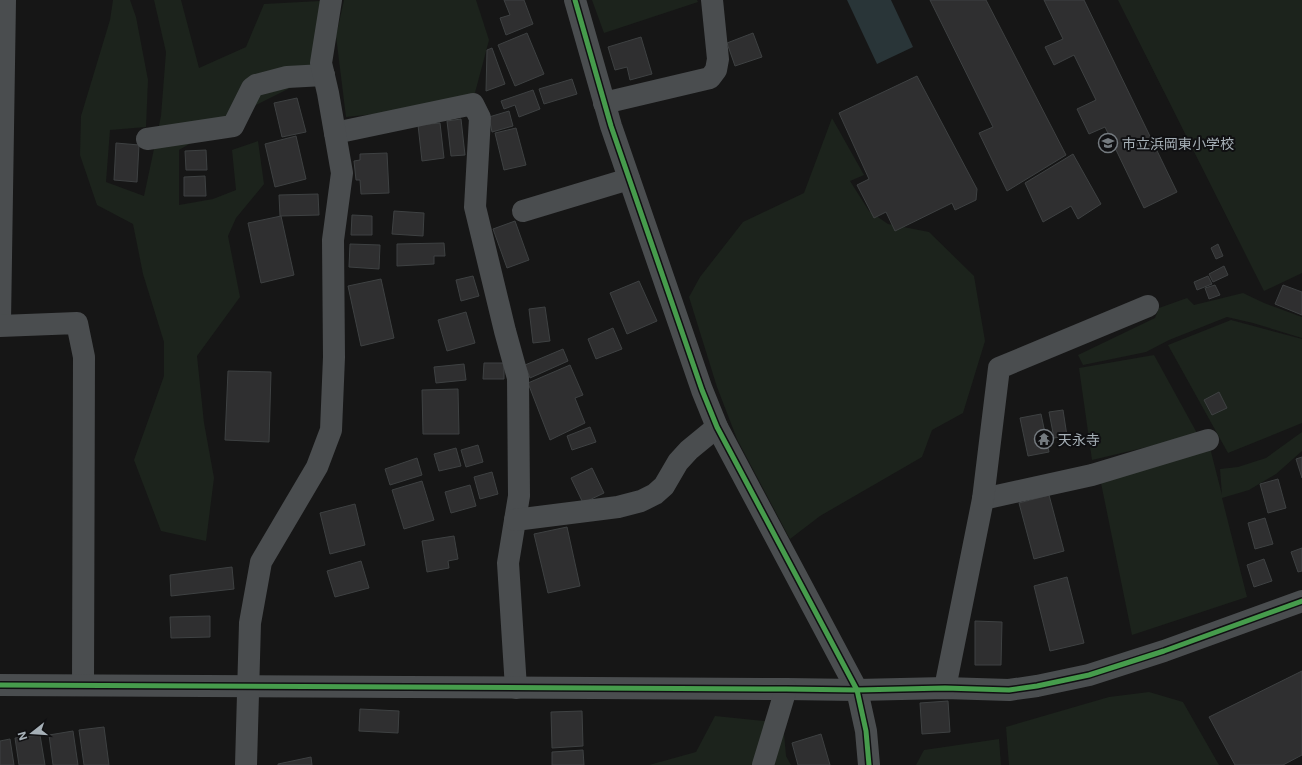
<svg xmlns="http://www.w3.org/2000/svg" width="1302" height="765" font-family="Inter,'Noto Sans JP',sans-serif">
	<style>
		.green { fill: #1c231c }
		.water { fill: #293538 }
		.building { fill: #2f2f30; stroke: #3e4142 }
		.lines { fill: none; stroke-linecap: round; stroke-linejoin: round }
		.minor { stroke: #4a4d4f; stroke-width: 22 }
		.cycleway-casing { stroke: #101012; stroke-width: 8 }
		.cycleway { stroke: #469c4c; stroke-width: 5 }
		.labels { text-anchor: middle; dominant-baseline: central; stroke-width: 4; stroke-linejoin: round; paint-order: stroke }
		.poi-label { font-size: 14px; fill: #a6b0b7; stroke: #101012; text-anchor: start }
	</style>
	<rect width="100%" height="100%" fill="#161616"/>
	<g class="green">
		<path d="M113 0H130L136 17 148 80 146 127 110 130 106 182 144 196 161 116 166 52 154 0H181L199 68 246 47 264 4 320 1 316 83 292 87 258 104 179 150V205L213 199 236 190 232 150 258 141 264 184 236 218 228 236 240 297 197 356 204 423 214 478 206 541 161 531 134 460 164 376V342L143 274 133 224 97 205 80 155 81 116 110 20Z"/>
		<path d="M344 0H476L489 40 472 104 346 117 336 36Z"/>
		<path d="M592 0H697L698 2 604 33Z"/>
		<path d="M1118 0H1302V273L1264 291Z"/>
		<path d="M832 118 864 175 850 181 869 211 888 224 929 232 974 276 985 341 963 413 932 430 922 457 820 516 790 539 737 439 717 387 689 297 700 277 743 222 804 193Z"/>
		<path d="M1243 293 1264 303 1302 317V338L1253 323 1227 317 1169 340 1146 352 1083 365 1078 355 1155 318 1159 308 1187 298 1194 305Z"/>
		<path d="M1231 320 1302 339V423L1228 453 1168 345Z"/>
		<path d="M1154 355 1198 435 1092 460 1079 368Z"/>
		<path d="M1302 432V451L1276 474 1249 490 1222 498 1247 597 1132 635 1101 483 1208 440 1222 495 1220 469 1238 467 1266 458Z"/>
		<path d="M1149 692 1183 702 1219 765H1009L1006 727 1109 697Z"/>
		<path d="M715 716 783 723 786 756 791 765H649L696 752Z"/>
		<path d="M999 739 1001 765H916L924 750Z"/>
	</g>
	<path class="water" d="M847 0H891L913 47 877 64Z"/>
	<g class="building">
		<path d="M504 0H524L533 24 506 35 500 18 510 15Z"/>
		<path d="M930 0H986L1066 155 1007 191 979 133 993 127Z"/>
		<path d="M1044 0H1084L1177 192 1144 208 1105 127 1089 134 1077 109 1096 100 1074 55 1054 65 1045 47 1063 39Z"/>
		<path d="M527 33 544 74 515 86 498 45Z"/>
		<path d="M753 33 762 57 735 66 727 43Z"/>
		<path d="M641 37 652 74 630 80 627 67 615 70 608 47Z"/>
		<path d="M492 48 505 84 486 91 487 50Z"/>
		<path d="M917 76 977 189 976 200 955 210 952 203 895 231 886 212 874 218 857 185 869 179 839 113Z"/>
		<path d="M572 79 577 94 544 104 539 89Z"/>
		<path d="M533 90 540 109 519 117 515 105 504 109 501 101Z"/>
		<path d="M297 98 306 132 282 137 274 103Z"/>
		<path d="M509 111 513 126 492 132 489 117Z"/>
		<path d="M461 119 465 155 451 156 447 121Z"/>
		<path d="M440 123 444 158 422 161 418 125Z"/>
		<path d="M516 128 526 165 504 170 495 133Z"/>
		<path d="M296 136 306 179 275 187 265 144Z"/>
		<path d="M116 143 139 145 137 182 114 180Z"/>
		<path d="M206 150 207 170H186L185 151Z"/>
		<path d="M387 153 389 193 361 194 360 180H356L354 161 360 160V154Z"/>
		<path d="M1073 154 1101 204 1078 219 1071 206 1043 222 1025 183Z"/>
		<path d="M205 176 206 196H184V177Z"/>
		<path d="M318 194 319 215 280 216 279 195Z"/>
		<path d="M394 211 424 213 423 236 392 234Z"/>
		<path d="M352 215 372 216V235H351Z"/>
		<path d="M281 216 294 275 261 283 248 223Z"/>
		<path d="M515 221 529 260 507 268 493 229Z"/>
		<path d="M444 243 445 256H434V264L397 266V244Z"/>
		<path d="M350 244 380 245 379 269 349 267Z"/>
		<path d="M1218 244 1223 256 1216 259 1211 248Z"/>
		<path d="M1224 266 1228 275 1213 282 1209 274Z"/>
		<path d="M473 276 479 296 461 301 456 280Z"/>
		<path d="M1208 276 1212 284 1197 290 1194 282Z"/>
		<path d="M381 279 394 338 361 346 348 286Z"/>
		<path d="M639 281 657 321 627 334 610 293Z"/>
		<path d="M1215 285 1220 295 1209 299 1205 288Z"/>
		<path d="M1283 285 1302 292V315L1275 304Z"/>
		<path d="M545 307 550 341 533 343 529 309Z"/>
		<path d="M466 312 475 343 447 351 438 320Z"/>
		<path d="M613 328 622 349 596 359 588 339Z"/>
		<path d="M563 349 568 361 530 378 525 365Z"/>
		<path d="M484 363H504V379H483Z"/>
		<path d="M464 364 466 380 436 383 434 367Z"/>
		<path d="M570 365 583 395 575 398 585 423 550 440 528 383Z"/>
		<path d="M228 371 271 372 269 442 225 440Z"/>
		<path d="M458 389 459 434H423L422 390Z"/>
		<path d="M1219 392 1227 408 1212 415 1204 400Z"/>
		<path d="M1063 410 1067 436 1054 438 1049 412Z"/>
		<path d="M1041 414 1049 452 1028 456 1020 418Z"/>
		<path d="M590 427 596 442 572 450 567 436Z"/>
		<path d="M478 445 483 462 466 467 461 450Z"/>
		<path d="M456 448 461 466 439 471 434 454Z"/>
		<path d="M1302 457V478L1296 459Z"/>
		<path d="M417 458 422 475 390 485 385 469Z"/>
		<path d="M592 468 604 493 583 503 571 478Z"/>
		<path d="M492 472 498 494 480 499 474 477Z"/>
		<path d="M1278 479 1286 508 1268 513 1260 484Z"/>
		<path d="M422 481 434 520 404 529 392 490Z"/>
		<path d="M470 485 476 506 451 513 445 492Z"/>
		<path d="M1049 495 1064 551 1034 559 1019 503Z"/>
		<path d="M355 504 365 545 330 554 320 513Z"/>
		<path d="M1265 518 1273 544 1255 549 1248 523Z"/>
		<path d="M567 527 580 586 548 593 534 534Z"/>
		<path d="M454 536 458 559 448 561 449 568 427 572 422 541Z"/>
		<path d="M1302 548V571L1298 572 1291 552Z"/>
		<path d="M1264 559 1272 581 1254 587 1247 565Z"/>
		<path d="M361 561 369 588 335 597 327 571Z"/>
		<path d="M232 567 234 589 171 596 170 575Z"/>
		<path d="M1067 577 1084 643 1050 651 1034 586Z"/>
		<path d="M210 616V637L171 638 170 617Z"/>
		<path d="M975 621 1002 622 1001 665H975Z"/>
		<path d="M1302 671V755L1283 765H1235L1209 717Z"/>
		<path d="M948 701 950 732 922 734 920 703Z"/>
		<path d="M360 709 399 711 398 733 359 731Z"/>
		<path d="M582 711 583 746 552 748 551 712Z"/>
		<path d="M104 727 109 765H84L79 730Z"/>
		<path d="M73 731 78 765H53L49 735Z"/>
		<path d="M821 734 830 765H798L792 743Z"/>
		<path d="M40 735 45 765H19L15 738Z"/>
		<path d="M10 739 14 765H0V741Z"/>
		<path d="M583 750 584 765H552V752Z"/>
		<path d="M311 757 312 765H278V764Z"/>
	</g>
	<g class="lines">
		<g class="minor">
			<path d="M575 0 611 126 702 390 717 427 857 690 866 731 869 765"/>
			<path d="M604 103 710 78 716 70 718 59 712 0"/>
			<path d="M335 133 473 104 480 118 475 207 505 331 518 378 519 496 508 563 516 688"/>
			<path d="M147 139 233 126 252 88 256 85 287 77 324 75"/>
			<path d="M523 211 629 179"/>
			<path d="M0 322 5 0"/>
			<path d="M0 326 77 323 84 357 83 685"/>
			<path d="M983 499 1092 475 1208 440"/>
			<path d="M515 520 618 507 641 501 655 494 664 486 678 462 689 450 717 427"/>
			<path d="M0 685 786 689 857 690 945 688 1009 690 1037 686 1089 675 1164 651 1302 601"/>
			<path d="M945 688 983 499 999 368 1148 306"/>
			<path d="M246 765 250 623 261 562 317 467 331 430 334 357 333 240 342 173 328 93 321 63 331 0"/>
			<path d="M763 765 786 689"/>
		</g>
		<defs>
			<g id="cycleway">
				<path d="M575 0 611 126 702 390 717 427 857 690 866 731 869 765"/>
				<path d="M0 685 786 689 857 690 945 688 1009 690 1037 686 1089 675 1164 651 1302 601"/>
			</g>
		</defs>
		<use href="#cycleway" class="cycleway-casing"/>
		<use href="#cycleway" class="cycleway"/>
	</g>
	<defs>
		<symbol id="school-ring" viewBox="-11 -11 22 22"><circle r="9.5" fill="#101012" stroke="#747a7f" stroke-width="1.5"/><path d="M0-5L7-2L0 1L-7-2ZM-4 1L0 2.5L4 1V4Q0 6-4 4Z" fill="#747a7f"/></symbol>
		<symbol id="temple-ring" viewBox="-11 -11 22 22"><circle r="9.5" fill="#101012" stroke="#747a7f" stroke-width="1.5"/><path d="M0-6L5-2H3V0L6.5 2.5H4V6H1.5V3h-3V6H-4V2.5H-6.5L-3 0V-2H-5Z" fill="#747a7f"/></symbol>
	</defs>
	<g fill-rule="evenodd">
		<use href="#school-ring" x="1097" y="132" width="22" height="22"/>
		<use href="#temple-ring" x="1033" y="428" width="22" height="22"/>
	</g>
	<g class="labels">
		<g class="poi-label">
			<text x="1122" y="143">市立浜岡東小学校</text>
			<text x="1058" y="439">天永寺</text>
		</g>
	</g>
	<g transform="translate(32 733) rotate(253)" stroke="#101012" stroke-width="3" paint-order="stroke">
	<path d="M0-3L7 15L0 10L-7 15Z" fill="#a6b0b7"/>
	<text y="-6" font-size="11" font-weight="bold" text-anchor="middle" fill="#a6b0b7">N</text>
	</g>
</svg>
